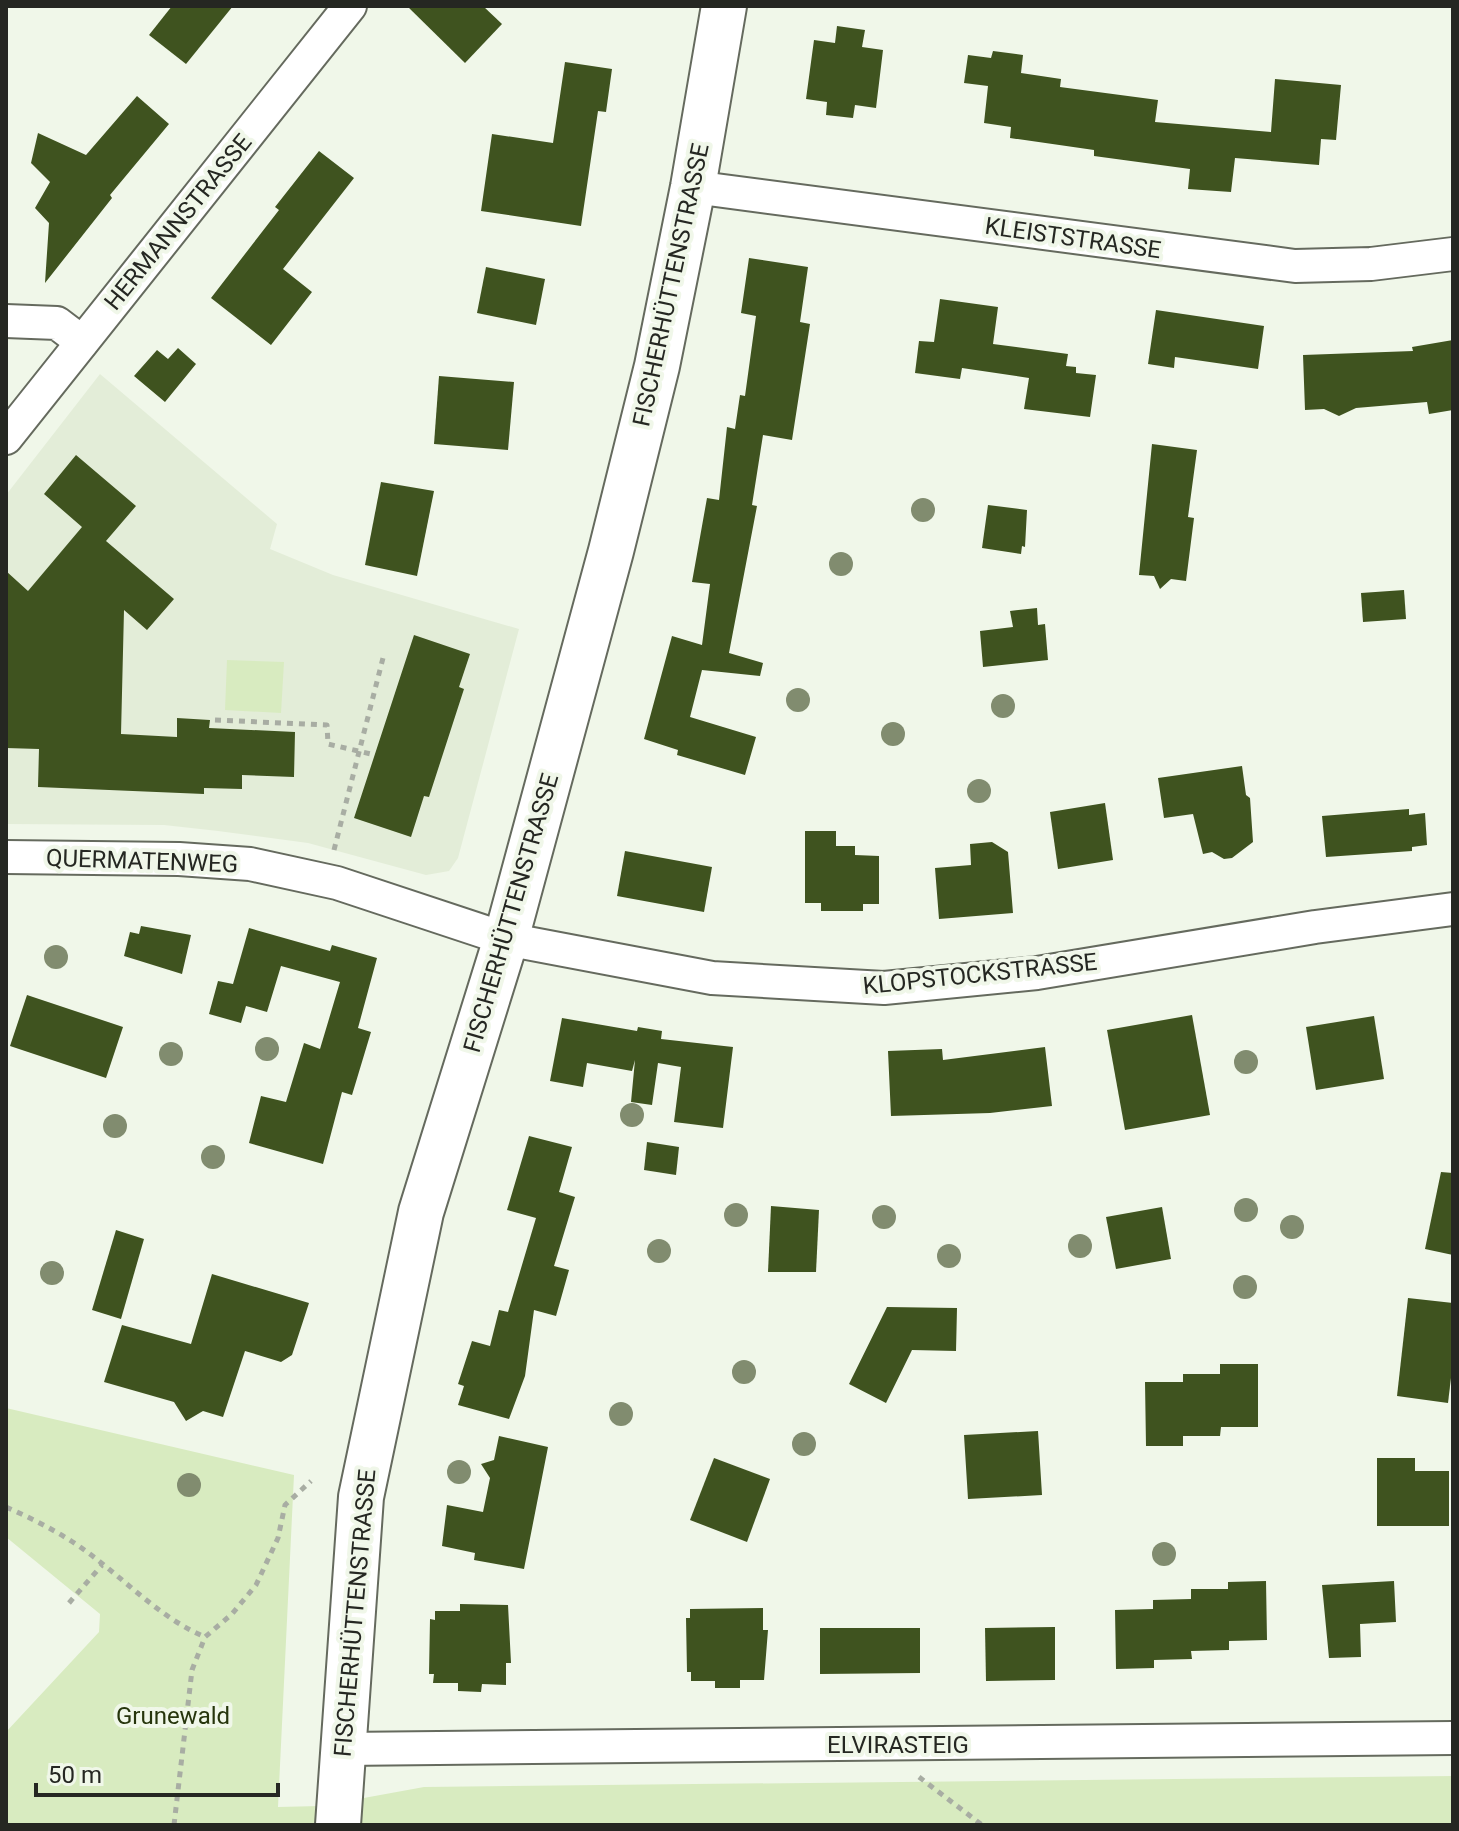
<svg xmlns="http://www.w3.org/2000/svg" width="1459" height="1831" font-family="Roboto,sans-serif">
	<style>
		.built { fill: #e3edd8 }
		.green { fill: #d8ebc0 }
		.building { fill: #3f531f }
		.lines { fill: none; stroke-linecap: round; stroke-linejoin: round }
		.street-casing { stroke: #656a5e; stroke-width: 36 }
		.secondary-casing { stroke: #656a5e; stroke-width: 48 }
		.path { stroke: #a8ada3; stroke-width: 5; stroke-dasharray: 6 6; stroke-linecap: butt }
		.street { stroke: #fff; stroke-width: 32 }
		.secondary { stroke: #fff; stroke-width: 44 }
		.tree { fill: #818c6f }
		.labels { text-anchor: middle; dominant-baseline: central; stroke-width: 8; stroke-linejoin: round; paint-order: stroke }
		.street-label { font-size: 24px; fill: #252722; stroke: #f0f7e9 }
		.park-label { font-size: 24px; fill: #26350c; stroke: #f0f7e9 }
	</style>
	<rect width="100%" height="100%" fill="#f0f7e9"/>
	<path class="built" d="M100 374 277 524 270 549 333 575 519 629 458 858 449 871 426 875 308 843 218 831 164 825 6 824V495Z"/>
	<g class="green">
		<path d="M227 660 284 662 281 713 225 710Z"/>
		<path d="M6 1408 294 1475 278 1807 320 1806 424 1787 1453 1776V1825H6V1732L99 1632 100 1614 6 1537Z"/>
	</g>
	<g class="building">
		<path d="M172 6H233L186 64 149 35Z"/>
		<path d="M407 6H483L502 24 465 63Z"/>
		<path d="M837 26 865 30 862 47 883 50 876 108 855 105 853 118 826 115 827 102 806 99 814 40 835 43Z"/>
		<path d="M993 51 1023 55 1021 73 1061 79 1060 87 1158 100 1155 122 1271 132 1275 79 1341 85 1336 140 1321 139 1319 165 1235 158 1231 192 1188 189 1190 169 1094 156V150L1010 138 1011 127 984 123 988 86 964 83 968 55 991 58Z"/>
		<path d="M565 62 612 69 606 112 598 111 581 226 481 211 492 134 553 143Z"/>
		<path d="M137 96 169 124 110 195 112 198 45 283 49 223 35 208 50 182 31 163 38 133 86 155Z"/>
		<path d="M319 151 354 178 283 269 312 292 271 345 211 298 279 210 275 207Z"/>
		<path d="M749 258 808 267 800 322 810 324 792 440 763 435 752 505 757 506 729 653 763 663 760 676 702 670 690 717 756 737 745 775 677 755 678 750 644 739 672 636 702 645 710 584 692 582 707 498 719 500 727 427 735 429 740 395 745 396 756 316 741 313Z"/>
		<path d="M486 267 545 279 536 325 477 313Z"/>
		<path d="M940 299 998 307 993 344 1068 354 1066 366 1076 367V373L1096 375 1090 417 1024 409 1029 378 962 368 960 379 915 373 919 341 934 342Z"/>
		<path d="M1156 310 1264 326 1258 369 1175 357 1174 368 1148 364Z"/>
		<path d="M1453 340V410L1429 414 1427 402 1356 408 1339 416 1324 409 1305 410 1303 355 1413 351 1412 347Z"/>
		<path d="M178 348 196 364 165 402 134 376 157 350 168 359Z"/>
		<path d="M439 376 514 382 508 450 434 444Z"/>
		<path d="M1152 444 1197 450 1188 517 1194 518 1186 581 1171 579 1160 589 1154 576 1139 575Z"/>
		<path d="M76 455 136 506 106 541 174 599 147 630 124 610 121 734 177 737V718L210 720 209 728 295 732 294 777 242 775V789L204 788V794L38 787 39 749 6 748V571L28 591 82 527 44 494Z"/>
		<path d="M381 482 434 491 417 576 365 565Z"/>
		<path d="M988 505 1027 510 1025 547 1022 546 1021 554 982 548Z"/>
		<path d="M1404 590 1406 619 1363 622 1361 593Z"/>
		<path d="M1037 608 1038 625 1045 624 1048 660 983 667 980 631 1013 627 1010 611Z"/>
		<path d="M414 635 470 654 459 687 464 689 429 797 424 796 411 837 354 818Z"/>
		<path d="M1242 766 1246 795 1250 798 1253 842 1232 858 1224 859 1212 852 1203 854 1193 814 1164 818 1158 778Z"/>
		<path d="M1105 803 1113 860 1058 869 1050 812Z"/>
		<path d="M1409 809V815L1425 813 1427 845 1412 847V851L1326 857 1322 816Z"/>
		<path d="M805 831H836V846H855V855L879 856V904H863V911H821V903H805Z"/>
		<path d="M992 842 1008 852 1013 913 939 919 935 868 971 865 970 844Z"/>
		<path d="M625 851 712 867 704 912 617 896Z"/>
		<path d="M141 926 191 935 182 974 124 956 130 932 139 934Z"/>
		<path d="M249 928 330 951 332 945 377 958 358 1028 371 1032 352 1095 342 1092 323 1164 249 1143 261 1096 286 1102 304 1043 320 1049 340 982 281 966 267 1012 246 1006 241 1023 209 1014 218 981 233 984Z"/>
		<path d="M27 995 123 1027 106 1078 10 1046Z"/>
		<path d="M1192 1015 1210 1115 1125 1130 1107 1030Z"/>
		<path d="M1374 1016 1384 1079 1316 1090 1306 1027Z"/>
		<path d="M562 1018 637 1031 638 1027 662 1031 661 1039 733 1047 723 1128 674 1122 681 1067 658 1063 652 1105 631 1102 635 1060 632 1071 587 1063 583 1087 550 1081Z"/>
		<path d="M1045 1047 1052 1106 990 1113 891 1116 888 1051 942 1049 943 1060Z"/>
		<path d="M529 1136 572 1147 559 1192 575 1197 554 1266 569 1270 556 1316 534 1310 525 1376 509 1419 458 1405 464 1386 458 1384 472 1341 490 1346 499 1310 508 1312 536 1218 507 1210Z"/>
		<path d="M647 1142 679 1147 676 1175 644 1170Z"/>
		<path d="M1441 1172 1453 1173V1255L1425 1249Z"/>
		<path d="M771 1206 819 1210 816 1272H768Z"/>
		<path d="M1162 1207 1171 1259 1116 1269 1106 1217Z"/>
		<path d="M116 1230 144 1239 121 1319 92 1310Z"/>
		<path d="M212 1274 309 1303 292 1355 281 1362 245 1351 223 1417 203 1411 186 1421 174 1402 104 1382 122 1325 191 1344Z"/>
		<path d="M1408 1298 1453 1303V1361L1448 1403 1397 1396Z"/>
		<path d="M887 1307 957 1308 956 1351 912 1350 886 1403 849 1384Z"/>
		<path d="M1220 1364H1258V1427H1221L1220 1436H1183V1446H1146L1145 1382H1183V1374H1220Z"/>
		<path d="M1038 1431 1042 1495 968 1499 964 1435Z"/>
		<path d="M499 1436 548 1447 524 1569 474 1560 475 1553 442 1546 447 1505 483 1512 490 1478 481 1464 494 1460Z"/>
		<path d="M714 1458 770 1479 747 1542 690 1520Z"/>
		<path d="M1377 1458H1415V1471H1449V1526H1377Z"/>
		<path d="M1266 1581 1267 1640 1229 1641V1650L1191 1651 1192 1659 1154 1660V1668L1116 1669 1115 1610 1153 1609V1600L1191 1599V1589H1228V1582Z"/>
		<path d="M1394 1581 1396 1622 1360 1624 1361 1657 1329 1658 1322 1585Z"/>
		<path d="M460 1604 508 1605 511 1663H506V1685L482 1684 481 1692 458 1691V1683H433L434 1674H429L430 1619 435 1620V1611H460Z"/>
		<path d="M763 1608V1630H768L764 1680H740V1688H715V1681H691V1672H687L686 1618H690V1609Z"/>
		<path d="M1055 1627V1680L986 1681 985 1628Z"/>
		<path d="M820 1628H920V1673L820 1674Z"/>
	</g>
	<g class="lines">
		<defs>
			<g id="street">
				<path d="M693 187 1295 266 1371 264 1453 254"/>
				<path d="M6 321 57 323 82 342"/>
				<path d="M6 438 350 6"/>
				<path d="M6 857 179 859 250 864 337 883 506 939 712 978 884 988 1037 973 1315 927 1453 909"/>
				<path d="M342 1749 1453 1738"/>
			</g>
			<path id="secondary" d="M338 1825 361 1497 421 1212 506 939 611 551 657 366 693 187 724 6"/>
		</defs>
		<use href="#street" class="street-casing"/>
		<use href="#secondary" class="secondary-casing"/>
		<g class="path">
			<path d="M215 720 327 725 328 744 375 755"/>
			<path d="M334 850 383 658"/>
			<path d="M6 1507C33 1519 59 1532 83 1549 124 1578 158 1617 205 1637"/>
			<path d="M69 1603 102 1565"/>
			<path d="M919 1777 982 1825"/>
			<path d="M174 1825 192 1670 205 1637 232 1614 256 1585 278 1538 285 1505 311 1481"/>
		</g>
		<use href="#street" class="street"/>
		<use href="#secondary" class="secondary"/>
	</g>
	<g class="tree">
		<circle cx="923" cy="510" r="12"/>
		<circle cx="841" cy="564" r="12"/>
		<circle cx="798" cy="700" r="12"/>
		<circle cx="1003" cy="706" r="12"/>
		<circle cx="893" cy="734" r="12"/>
		<circle cx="979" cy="791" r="12"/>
		<circle cx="56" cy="957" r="12"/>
		<circle cx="267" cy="1049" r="12"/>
		<circle cx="171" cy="1054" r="12"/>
		<circle cx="1246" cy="1062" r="12"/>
		<circle cx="632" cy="1115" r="12"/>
		<circle cx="115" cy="1126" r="12"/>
		<circle cx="213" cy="1157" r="12"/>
		<circle cx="1246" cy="1210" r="12"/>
		<circle cx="736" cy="1215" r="12"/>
		<circle cx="884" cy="1217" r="12"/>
		<circle cx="1292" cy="1227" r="12"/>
		<circle cx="1080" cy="1246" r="12"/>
		<circle cx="659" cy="1251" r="12"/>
		<circle cx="949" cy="1256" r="12"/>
		<circle cx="52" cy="1273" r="12"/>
		<circle cx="1245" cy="1287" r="12"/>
		<circle cx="744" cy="1372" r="12"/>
		<circle cx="621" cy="1414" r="12"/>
		<circle cx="804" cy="1444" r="12"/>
		<circle cx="459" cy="1472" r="12"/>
		<circle cx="189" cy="1485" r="12"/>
		<circle cx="1164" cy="1554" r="12"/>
	</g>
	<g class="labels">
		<g class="street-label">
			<text transform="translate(178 222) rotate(-51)">HERMANNSTRASSE</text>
			<text transform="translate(1073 238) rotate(8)">KLEISTSTRASSE</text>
			<text transform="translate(671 285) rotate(-78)">FISCHERHÜTTENSTRASSE</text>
			<text transform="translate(142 861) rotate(2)">QUERMATENWEG</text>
			<text transform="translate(511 913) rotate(-74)">FISCHERHÜTTENSTRASSE</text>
			<text transform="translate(980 974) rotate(-6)">KLOPSTOCKSTRASSE</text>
			<text transform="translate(355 1613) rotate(-85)">FISCHERHÜTTENSTRASSE</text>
			<text x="898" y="1745">ELVIRASTEIG</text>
		</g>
		<g class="park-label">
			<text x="173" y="1716">Grunewald</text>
		</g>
	</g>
	<rect width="1459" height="1831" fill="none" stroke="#252722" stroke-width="16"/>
	<path d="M36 1783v12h242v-12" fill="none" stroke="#252722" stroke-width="4"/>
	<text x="48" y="1783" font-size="24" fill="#252722" stroke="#f0f7e9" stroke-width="6" paint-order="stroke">50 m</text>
</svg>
